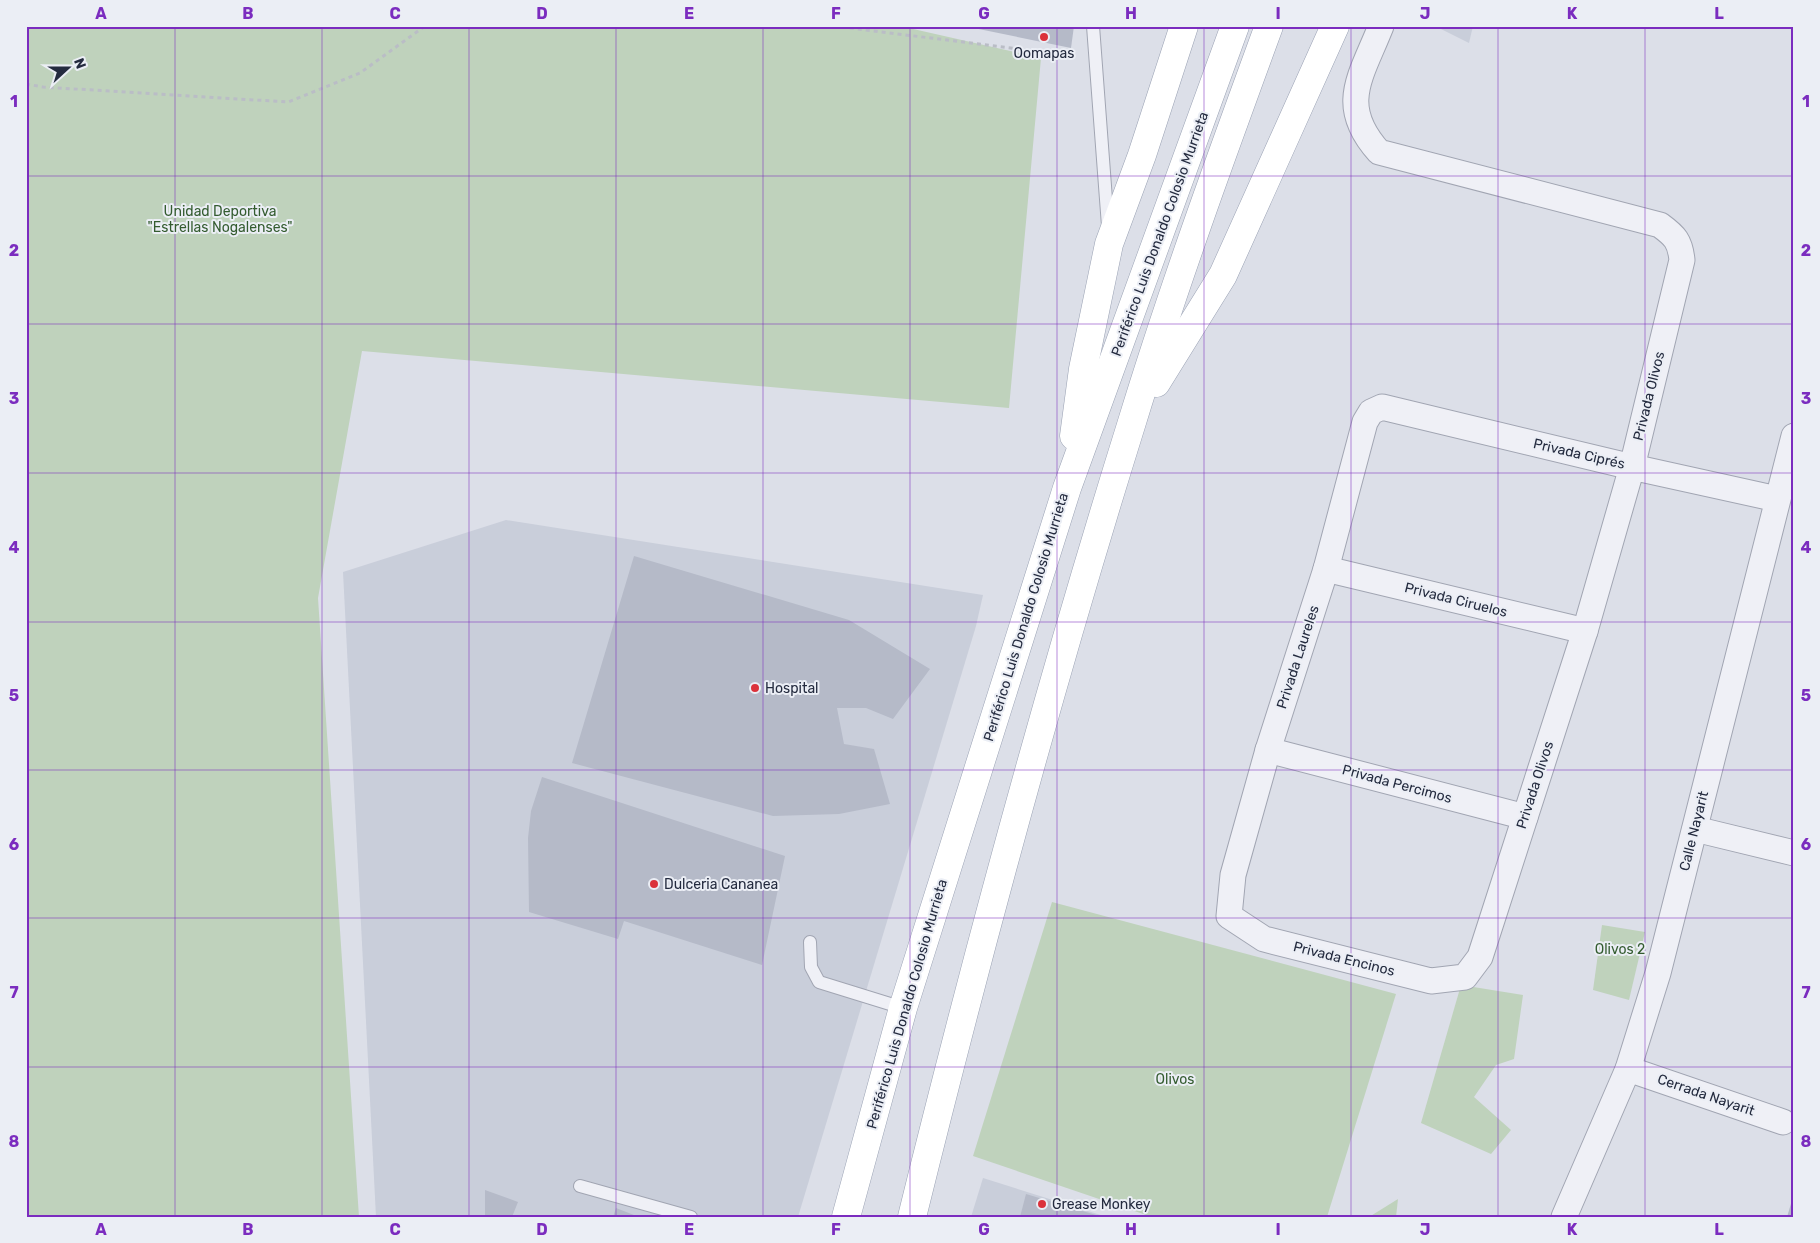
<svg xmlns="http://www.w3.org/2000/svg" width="1820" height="1243" font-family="Rubik,sans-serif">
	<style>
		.built { fill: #c9ceda }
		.green { fill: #bfd2bc }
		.building { fill: #b5bac8 }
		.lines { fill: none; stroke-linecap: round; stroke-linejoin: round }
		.lane-casing { stroke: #a1a5b2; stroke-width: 14 }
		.street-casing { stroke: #a1a5b2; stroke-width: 27 }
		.primary-casing { stroke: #9aa2b4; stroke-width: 29 }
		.path { stroke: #babdc6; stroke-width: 3; stroke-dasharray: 4 4; stroke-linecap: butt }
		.lane { stroke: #eff0f6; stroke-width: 12 }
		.street { stroke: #eff0f6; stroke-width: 25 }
		.primary { stroke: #fff; stroke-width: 28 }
		.grid { fill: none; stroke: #7b2cbf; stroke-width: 1; stroke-opacity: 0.55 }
		.poi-dot { fill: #db323b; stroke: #ebeef5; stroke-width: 2 }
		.labels { text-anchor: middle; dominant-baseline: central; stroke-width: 4; stroke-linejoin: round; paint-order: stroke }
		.poi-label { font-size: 14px; fill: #242b3f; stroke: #ebeef5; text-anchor: start }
		.park-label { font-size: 14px; fill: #345c30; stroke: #ebeef5 }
		.street-label { font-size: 14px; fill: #242b3f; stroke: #ebeef5 }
		.neatline { fill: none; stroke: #7b2cbf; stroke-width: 2 }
		.grid-label { font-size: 16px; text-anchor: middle; font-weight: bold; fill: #7b2cbf }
	</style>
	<rect width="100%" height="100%" fill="#dcdfe8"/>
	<g class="built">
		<path d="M1435 26H1473L1469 43Z"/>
		<path d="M506 520 983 595 976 626 798 1217H376L343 572Z"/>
		<path d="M983 1178 1107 1217H971Z"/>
	</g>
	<g class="green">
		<path d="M26 26H900L1041 58 1009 408 362 351 318 598 359 1217H26Z"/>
		<path d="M1052 902 1396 994 1327 1217H1152L973 1156Z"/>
		<path d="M1602 925 1645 932 1629 1000 1593 990Z"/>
		<path d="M1461 985 1523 995 1514 1059 1496 1065 1474 1097 1511 1130 1491 1154 1421 1123Z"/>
		<path d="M1398 1199 1396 1217H1369Z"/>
	</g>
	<g class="building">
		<path d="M964 26H1074L1071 48Z"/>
		<path d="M634 556 849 620 930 669 893 719 866 708H837L844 744 874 749 890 804 839 814 773 816 572 763Z"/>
		<path d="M542 777 785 856 762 965 624 921 618 939 529 912 528 838 531 811Z"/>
		<path d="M485 1190 518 1202 512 1217H485Z"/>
		<path d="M1026 1194 1096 1215V1217H1020Z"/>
		<path d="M1793 1197 1794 1217H1787Z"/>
		<path d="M616 1208 639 1217H613Z"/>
	</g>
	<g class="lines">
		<defs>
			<g id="lane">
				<path d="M1093 26 1108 226"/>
				<path d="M810 942 811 967 819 982 903 1008"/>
				<path d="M580 1186 691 1217"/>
			</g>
			<g id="street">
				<path d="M1381 26C1361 77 1337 105 1379 152L1660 225C1675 236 1680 241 1682 260L1632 467 1585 631 1480 957 1465 977 1431 981 1264 939 1229 916 1233 875 1268 750 1326 569 1365 422 1371 412 1382 407 1632 467 1777 499"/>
				<path d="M1326 569 1585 631"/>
				<path d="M1268 750 1525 817"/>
				<path d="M1695 829 1794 853"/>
				<path d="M1628 1069 1783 1122"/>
				<path d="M1564 1217 1628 1069 1658 973 1794 436"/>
			</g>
			<g id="primary">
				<path d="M1156 383 1223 275 1335 26"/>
				<path d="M1074 436 1083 369 1109 244 1142 155 1184 26"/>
				<path d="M846 1217 903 1008 1067 488 1235 26"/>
				<path d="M912 1217C978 950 1050 684 1132 422 1173 288 1221 157 1269 26"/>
			</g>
		</defs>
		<use href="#lane" class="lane-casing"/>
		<use href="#street" class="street-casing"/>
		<use href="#primary" class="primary-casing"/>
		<g class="path">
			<path d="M834 26 1075 56"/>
			<path d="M26 84 43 87 288 102 360 73 425 26"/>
		</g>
		<use href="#lane" class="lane"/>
		<use href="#street" class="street"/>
		<use href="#primary" class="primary"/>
	</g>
	<path class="grid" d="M175 26V1217M322 26V1217M469 26V1217M616 26V1217M763 26V1217M910 26V1217M1057 26V1217M1204 26V1217M1351 26V1217M1498 26V1217M1645 26V1217M26 176H1794M26 324H1794M26 473H1794M26 622H1794M26 770H1794M26 918H1794M26 1067H1794"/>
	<g class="poi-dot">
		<circle cx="1044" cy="37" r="5"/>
		<circle cx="755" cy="688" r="5"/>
		<circle cx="654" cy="884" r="5"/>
		<circle cx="1042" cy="1204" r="5"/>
	</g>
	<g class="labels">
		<g class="poi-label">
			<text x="1044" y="53" text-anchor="middle">Oomapas</text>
			<text x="765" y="688">Hospital</text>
			<text x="664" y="884">Dulceria Cananea</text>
			<text x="1052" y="1204">Grease Monkey</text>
		</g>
		<g class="park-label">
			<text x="220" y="211">Unidad Deportiva<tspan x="220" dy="16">"Estrellas Nogalenses"</tspan></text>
			<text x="1620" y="949">Olivos 2</text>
			<text x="1175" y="1079">Olivos</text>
		</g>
		<g class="street-label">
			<text transform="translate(1160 234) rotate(-70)">Periférico Luis Donaldo Colosio Murrieta</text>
			<text transform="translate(1649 396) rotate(-76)">Privada Olivos</text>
			<text transform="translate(1579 454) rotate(13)">Privada Ciprés</text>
			<text transform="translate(1456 600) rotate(14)">Privada Ciruelos</text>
			<text transform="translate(1026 617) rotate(-73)">Periférico Luis Donaldo Colosio Murrieta</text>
			<text transform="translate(1298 657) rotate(-72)">Privada Laureles</text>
			<text transform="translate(1397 784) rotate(15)">Privada Percimos</text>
			<text transform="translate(1535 785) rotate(-72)">Privada Olivos</text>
			<text transform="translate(1694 831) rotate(-76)">Calle Nayarit</text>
			<text transform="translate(1344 959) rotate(14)">Privada Encinos</text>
			<text transform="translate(907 1004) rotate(-74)">Periférico Luis Donaldo Colosio Murrieta</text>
			<text transform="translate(1706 1095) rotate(19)">Cerrada Nayarit</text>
		</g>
	</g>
	<rect width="1820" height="1243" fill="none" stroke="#ebeef5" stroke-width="55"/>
	<g transform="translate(68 68) rotate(69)" stroke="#ebeef5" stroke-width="4" paint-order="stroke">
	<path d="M0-4L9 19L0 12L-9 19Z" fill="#242b3f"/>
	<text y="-8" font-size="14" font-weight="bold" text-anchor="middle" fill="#242b3f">N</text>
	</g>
	<rect x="28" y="28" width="1764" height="1188" class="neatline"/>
	<g class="grid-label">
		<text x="101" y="19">A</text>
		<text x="248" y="19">B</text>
		<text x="395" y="19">C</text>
		<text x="542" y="19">D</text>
		<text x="689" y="19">E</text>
		<text x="836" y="19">F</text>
		<text x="984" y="19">G</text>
		<text x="1131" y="19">H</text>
		<text x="1278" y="19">I</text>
		<text x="1425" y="19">J</text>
		<text x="1572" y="19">K</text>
		<text x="1719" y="19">L</text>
		<text x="14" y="107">1</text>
		<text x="1806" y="107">1</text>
		<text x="14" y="256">2</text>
		<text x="1806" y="256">2</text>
		<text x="14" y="404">3</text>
		<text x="1806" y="404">3</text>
		<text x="14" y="553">4</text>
		<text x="1806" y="553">4</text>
		<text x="14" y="701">5</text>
		<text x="1806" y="701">5</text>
		<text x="14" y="850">6</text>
		<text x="1806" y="850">6</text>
		<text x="14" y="998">7</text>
		<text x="1806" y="998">7</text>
		<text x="14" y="1147">8</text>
		<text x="1806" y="1147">8</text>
		<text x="101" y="1235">A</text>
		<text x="248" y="1235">B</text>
		<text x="395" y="1235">C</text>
		<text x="542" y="1235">D</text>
		<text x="689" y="1235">E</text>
		<text x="836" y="1235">F</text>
		<text x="984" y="1235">G</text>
		<text x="1131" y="1235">H</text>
		<text x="1278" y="1235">I</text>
		<text x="1425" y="1235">J</text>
		<text x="1572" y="1235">K</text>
		<text x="1719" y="1235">L</text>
	</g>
</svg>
